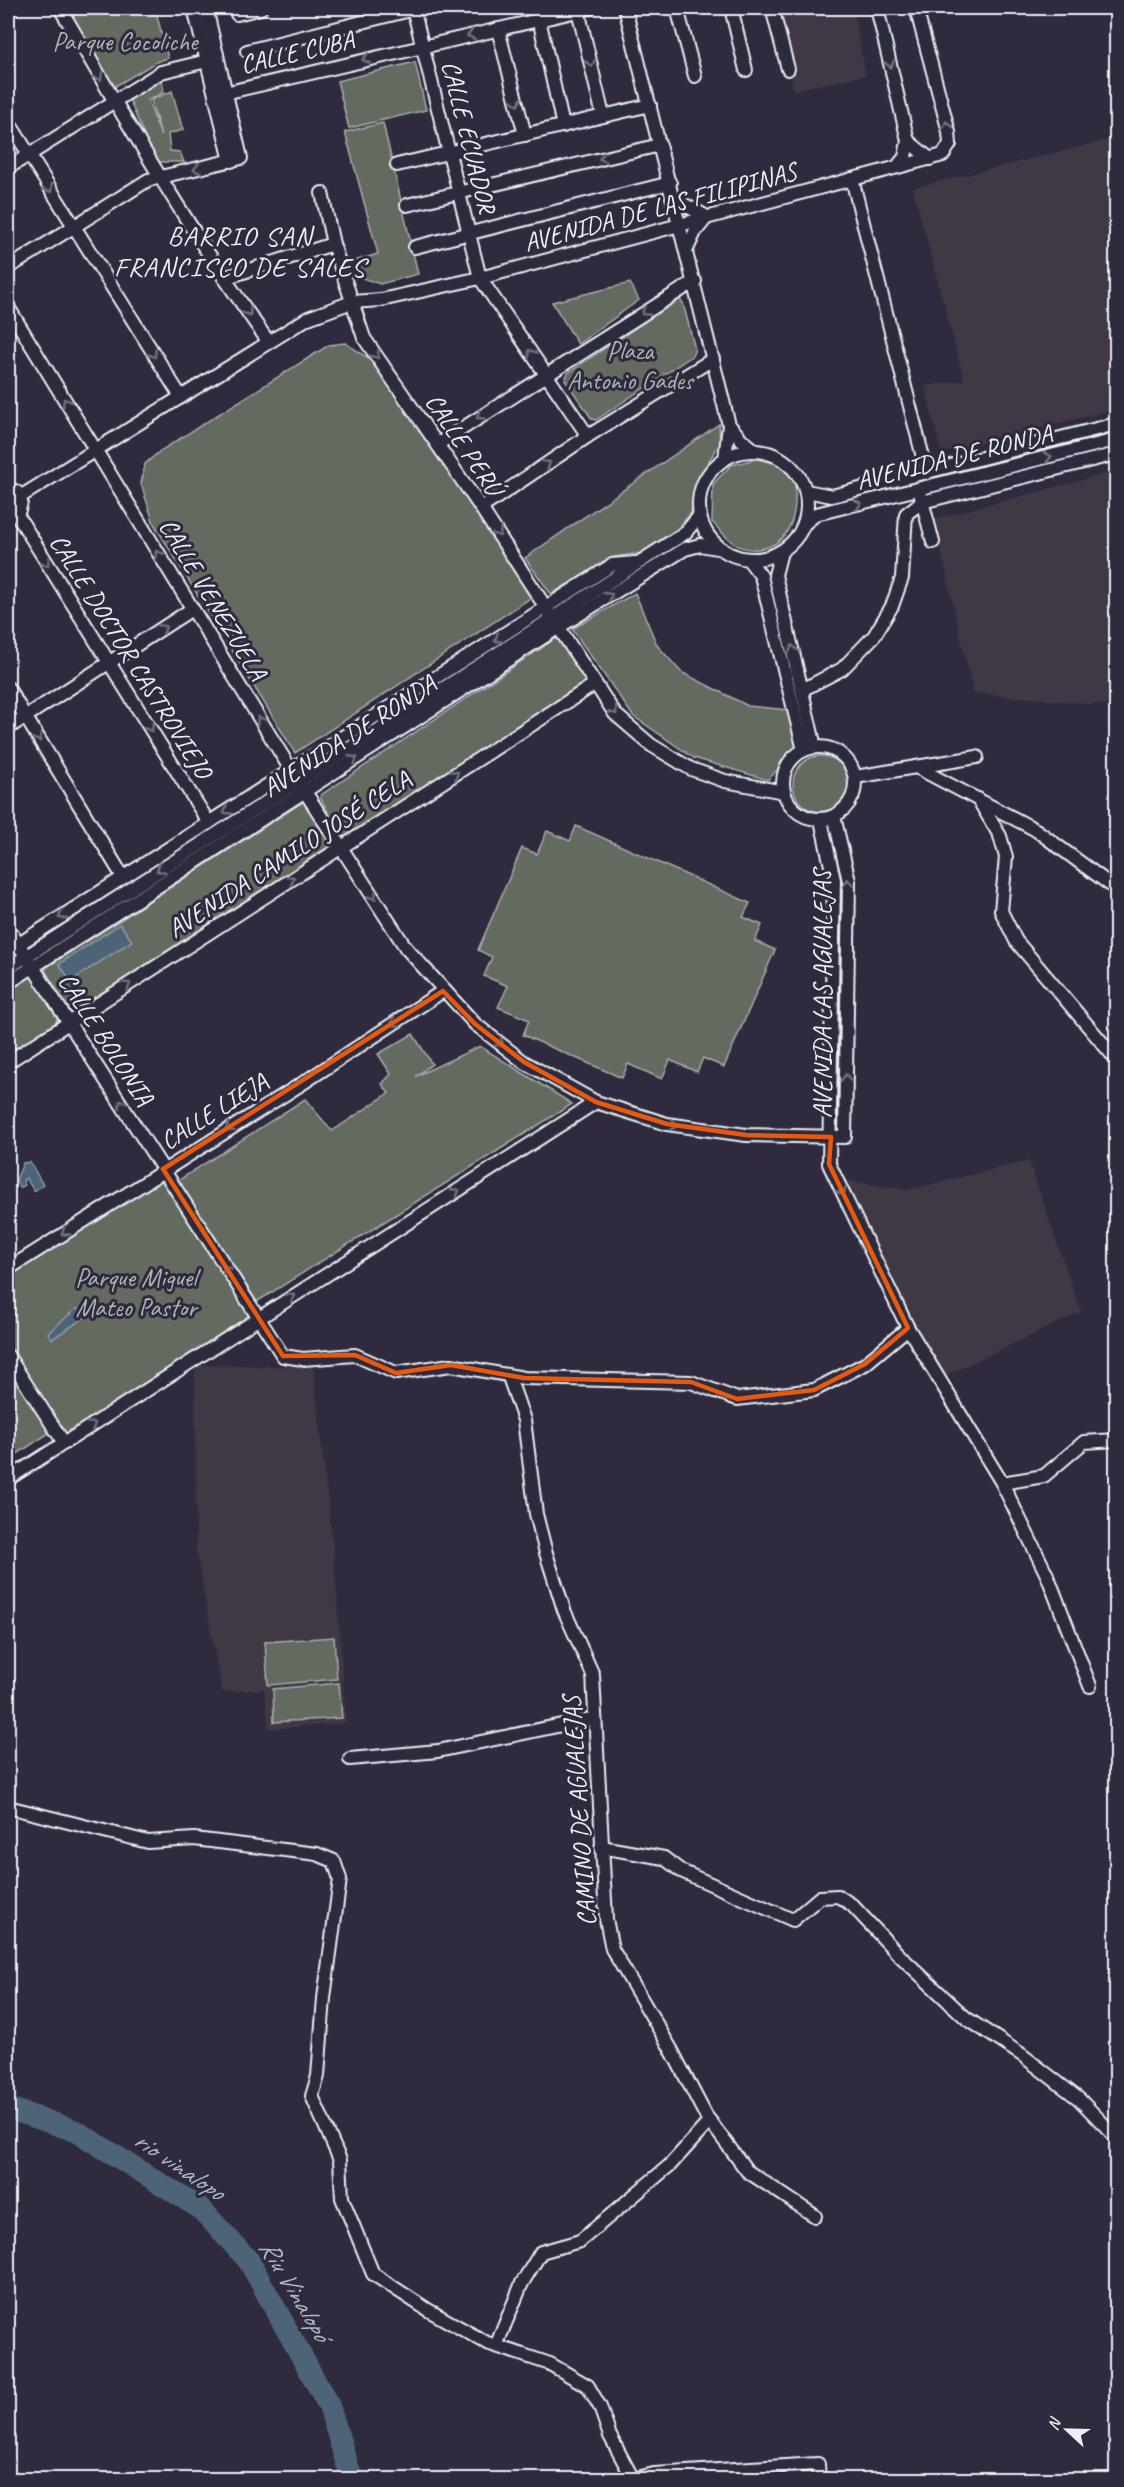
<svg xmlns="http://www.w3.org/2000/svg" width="1124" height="2487" font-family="Caveat,sans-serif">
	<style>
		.built { fill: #413945 }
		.green { fill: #646b5f; stroke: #a6aeac; stroke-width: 1.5 }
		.water { fill: #4d6378; stroke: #8b9cab; stroke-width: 1.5 }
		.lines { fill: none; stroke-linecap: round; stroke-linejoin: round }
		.river { stroke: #4d6378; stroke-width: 22 }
		.minor-casing { stroke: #e8f1f8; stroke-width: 16 }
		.minor { stroke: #2f2a3d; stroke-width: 12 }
		.oneway { stroke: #70707e }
		.marked { fill: none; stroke: #e8590c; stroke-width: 4.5; stroke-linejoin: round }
		.labels { text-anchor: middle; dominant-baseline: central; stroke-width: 6; stroke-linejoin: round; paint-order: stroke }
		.park-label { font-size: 26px; fill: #adb5b3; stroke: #2f2a3d }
		.street-label { font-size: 26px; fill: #e8f1f8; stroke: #2f2a3d }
		.neighbourhood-label { font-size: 27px; letter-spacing: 1.5px; fill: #e8f1f8; stroke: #2f2a3d }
		.water-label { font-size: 27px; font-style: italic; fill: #aab8c5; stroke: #2f2a3d }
	</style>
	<rect width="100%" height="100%" fill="#2f2a3d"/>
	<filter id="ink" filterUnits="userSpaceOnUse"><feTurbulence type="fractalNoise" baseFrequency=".0167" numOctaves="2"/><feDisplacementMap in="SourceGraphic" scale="12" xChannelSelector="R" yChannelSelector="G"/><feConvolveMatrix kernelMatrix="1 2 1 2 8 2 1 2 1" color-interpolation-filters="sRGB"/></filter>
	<g filter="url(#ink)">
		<g class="built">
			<path d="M773 8H853L866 75 794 90Z"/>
			<path d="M1108 140 1116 175V409L941 453 925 386 964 380 913 188Z"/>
			<path d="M1116 471V706L973 693 934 519Z"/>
			<path d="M1029 1161 1081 1312 944 1376 928 1352 843 1180 907 1190Z"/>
			<path d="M201 1365 313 1366 334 1557 346 1723 269 1729 264 1689 222 1692 196 1550 195 1369Z"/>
		</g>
		<g class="green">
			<path d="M64 8H155L168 58 156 62 114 87Z"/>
			<path d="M415 62 426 110 349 128 337 81Z"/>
			<path d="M161 75 164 92 148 100 161 136 151 100 172 91 183 130 168 134 170 151 180 152 184 162H155L128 96Z"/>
			<path d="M383 123 418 274 380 284 362 278 354 261 378 254 345 132Z"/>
			<path d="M630 283 639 300 578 344 552 302Z"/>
			<path d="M679 299 683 303 695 349 692 356 596 420 592 419 565 380 568 373Z"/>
			<path d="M345 343 367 357 398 393 532 597 295 753 154 524 141 484 145 464 160 451 329 345Z"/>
			<path d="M719 424 720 444 700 474 691 513 677 529 641 553 614 557 551 594 525 558Z"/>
			<path d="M756 459 778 464 794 476C798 506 795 545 758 549 750 550 739 548 732 542 725 537 719 529 712 522L713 484 731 465Z"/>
			<path d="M635 593 657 645 681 672 748 706 789 710 797 748 768 780 694 758 633 716 572 629Z"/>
			<path d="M555 639 559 640 585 680 584 684 346 838 342 836 321 799V795Z"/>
			<circle cx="821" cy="784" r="28"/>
			<path d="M303 802 308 804 331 848 70 1013 45 970 47 967Z"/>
			<path d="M576 826 750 903 743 917 762 925 755 941 775 950 724 1067 703 1058 697 1072 670 1060 662 1079 628 1064 622 1078 523 1035 529 1020 498 1007 508 986 484 976 492 957 478 950 522 848 537 854 547 831 570 841Z"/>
			<path d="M29 976 33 978 57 1018 56 1023 8 1054V990Z"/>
			<path d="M413 1034 432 1064 416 1076 480 1046 572 1104 250 1306 258 1318 64 1443 55 1429 8 1460V1269L163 1169 173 1184 305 1099 332 1131 389 1093 382 1084 391 1074 378 1054Z"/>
			<path d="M334 1637 337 1679 268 1685 265 1642Z"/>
			<path d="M339 1683 342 1718 274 1722 273 1689Z"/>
		</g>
		<g class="water">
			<path d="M120 924 132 941 71 981 59 964Z"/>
			<path d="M30 1162 43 1185 34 1191 26 1178 23 1181 25 1185 20 1188 16 1180 23 1163Z"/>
			<path d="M77 1308 84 1318 52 1339 48 1333Z"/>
		</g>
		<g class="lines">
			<path class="river" d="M8 2108 76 2131 201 2209 249 2261 329 2406 352 2480"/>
			<defs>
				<g id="minor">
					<path d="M60 8C126 121 192 235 268 341"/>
					<path d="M194 8 231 161"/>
					<path d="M413 8 480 278 588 436"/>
					<path d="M625 8 729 425 725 459"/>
					<path d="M677 8 695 76"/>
					<path d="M731 8 746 70"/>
					<path d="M772 8 788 69"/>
					<path d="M877 8 908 141 905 157 897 167"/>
					<path d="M578 10 603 116"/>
					<path d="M237 14 261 8"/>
					<path d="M539 19 563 126"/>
					<path d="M498 29 525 135"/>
					<path d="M247 51 418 8"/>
					<path d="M216 95 590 8"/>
					<path d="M8 121 181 397"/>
					<path d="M908 141 930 159"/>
					<path d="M397 165 650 105"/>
					<path d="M8 168 161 72 207 61 217 54"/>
					<path d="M852 179 927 473"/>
					<path d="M322 193 333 244 364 338 481 508 615 714 651 745 691 769 725 781 784 792"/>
					<path d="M674 199 707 217 695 232 687 249"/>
					<path d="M407 205 660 145"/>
					<path d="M415 247 670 183"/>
					<path d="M8 268 148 180 241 158 206 8"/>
					<path d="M224 278 333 244"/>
					<path d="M8 307 291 770 406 948 475 1024 524 1062 596 1102 667 1124 746 1135 845 1137 849 881 834 816"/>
					<path d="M729 425 742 440 756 451"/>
					<path d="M438 444 695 281"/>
					<circle cx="753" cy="505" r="54"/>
					<path d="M8 487 18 493 21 502 19 510 8 516"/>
					<path d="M806 491 832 496 1116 424"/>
					<path d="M20 497 308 318 352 302 381 300 480 278 943 155 950 144 949 132 916 8"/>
					<path d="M921 497 933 542"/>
					<path d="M481 508 588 436 713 359"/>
					<path d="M16 513 209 823"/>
					<path d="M804 524 816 514 1116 440"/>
					<path d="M781 552 775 575 815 747"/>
					<path d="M748 559 761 576 804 750"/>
					<path d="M8 688 123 877"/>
					<path d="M802 690 842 669 874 636 892 606 902 578 906 514 922 502 1116 454"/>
					<path d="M8 728 192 609"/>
					<circle cx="819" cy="783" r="36"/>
					<path d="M916 767 1036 830 1116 889"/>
					<path d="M855 777 977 757"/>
					<path d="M978 799 1000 836 1006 857 1001 911 1016 941 1116 1059"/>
					<path d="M821 820 834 880 829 1164 908 1328 1002 1483 1027 1534 1048 1577 1090 1686"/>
					<path d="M8 928 283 1356 303 1359 355 1355 396 1373 451 1365 524 1378 691 1382 737 1399 814 1390 865 1364 908 1328"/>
					<path d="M8 951 612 565 635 563"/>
					<path d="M8 968 685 533 700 515"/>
					<path d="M8 983 559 627 685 549 700 545 722 549"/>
					<path d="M8 1062 595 684"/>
					<path d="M8 1269 303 1083 443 991"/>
					<path d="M8 1356 64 1443"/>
					<path d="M509 1377 524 1420 536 1514 546 1553 564 1610 593 1675 606 1919 612 1949 671 2049 706 2116 747 2171 815 2216"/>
					<path d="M8 1479 596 1102"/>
					<path d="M1002 1483 1044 1476 1084 1442 1116 1440"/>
					<path d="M350 1759 438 1751 595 1718"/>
					<path d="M8 1807 148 1842 194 1839 317 1854 334 1861 340 1879 324 1998 318 2076 312 2096 340 2160 342 2198 373 2274 428 2310 487 2343 550 2364 588 2386 600 2407 610 2436 633 2479 654 2474 818 2464 819 2480"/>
					<path d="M601 1847 664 1858 681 1871 793 1920 820 1897 838 1896 852 1905 897 1953 966 2018 1022 2055 1079 2099 1116 2137"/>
					<path d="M496 2346 522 2283 541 2252 580 2241 670 2165 710 2121"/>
				</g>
			</defs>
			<use href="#minor" class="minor-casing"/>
			<use href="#minor" class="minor"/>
		</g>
		<defs><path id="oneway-chevron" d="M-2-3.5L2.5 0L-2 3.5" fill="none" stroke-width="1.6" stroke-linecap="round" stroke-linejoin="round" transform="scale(1.5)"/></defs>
		<g class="oneway">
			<use href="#oneway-chevron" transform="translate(471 35) rotate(167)"/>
			<use href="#oneway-chevron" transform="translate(366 59) rotate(167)"/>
			<use href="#oneway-chevron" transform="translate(591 63) rotate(77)"/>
			<use href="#oneway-chevron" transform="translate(890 64) rotate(77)"/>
			<use href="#oneway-chevron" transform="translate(99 77) rotate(61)"/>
			<use href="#oneway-chevron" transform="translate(517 102) rotate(76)"/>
			<use href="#oneway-chevron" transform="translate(947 125) rotate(-103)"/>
			<use href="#oneway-chevron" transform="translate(603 158) rotate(167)"/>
			<use href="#oneway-chevron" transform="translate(197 169) rotate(166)"/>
			<use href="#oneway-chevron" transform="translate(49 189) rotate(58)"/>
			<use href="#oneway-chevron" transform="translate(248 312) rotate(55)"/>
			<use href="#oneway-chevron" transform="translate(645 312) rotate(148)"/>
			<use href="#oneway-chevron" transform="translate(531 353) rotate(-124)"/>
			<use href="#oneway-chevron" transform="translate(153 354) rotate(58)"/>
			<use href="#oneway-chevron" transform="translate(376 355) rotate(55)"/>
			<use href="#oneway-chevron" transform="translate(66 402) rotate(-122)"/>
			<use href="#oneway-chevron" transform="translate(480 416) rotate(147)"/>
			<use href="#oneway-chevron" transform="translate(1048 457) rotate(-14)"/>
			<use href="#oneway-chevron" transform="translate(547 464) rotate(-34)"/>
			<use href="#oneway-chevron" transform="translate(858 504) rotate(-14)"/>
			<use href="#oneway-chevron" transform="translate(498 533) rotate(56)"/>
			<use href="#oneway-chevron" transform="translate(158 554) rotate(-121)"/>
			<use href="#oneway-chevron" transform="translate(46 563) rotate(58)"/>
			<use href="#oneway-chevron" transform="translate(609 596) rotate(-32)"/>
			<use href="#oneway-chevron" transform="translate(163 628) rotate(-33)"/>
			<use href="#oneway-chevron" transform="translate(498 639) rotate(148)"/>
			<use href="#oneway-chevron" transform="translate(793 649) rotate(-103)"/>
			<use href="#oneway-chevron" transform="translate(614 711) rotate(51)"/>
			<use href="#oneway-chevron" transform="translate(260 720) rotate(-122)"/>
			<use href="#oneway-chevron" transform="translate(150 728) rotate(58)"/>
			<use href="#oneway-chevron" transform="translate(38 738) rotate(59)"/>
			<use href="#oneway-chevron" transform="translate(354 759) rotate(-33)"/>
			<use href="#oneway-chevron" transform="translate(455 774) rotate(-33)"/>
			<use href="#oneway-chevron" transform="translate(227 811) rotate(147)"/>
			<use href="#oneway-chevron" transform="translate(160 869) rotate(147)"/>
			<use href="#oneway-chevron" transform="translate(291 879) rotate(-33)"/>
			<use href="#oneway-chevron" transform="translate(848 883) rotate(-94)"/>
			<use href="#oneway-chevron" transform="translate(373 896) rotate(57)"/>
			<use href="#oneway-chevron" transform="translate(62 916) rotate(148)"/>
			<use href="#oneway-chevron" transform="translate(127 985) rotate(-33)"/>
			<use href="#oneway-chevron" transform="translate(394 1023) rotate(147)"/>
			<use href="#oneway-chevron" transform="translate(500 1043) rotate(37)"/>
			<use href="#oneway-chevron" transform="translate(846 1078) rotate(-89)"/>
			<use href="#oneway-chevron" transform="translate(122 1104) rotate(-123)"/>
			<use href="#oneway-chevron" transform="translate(674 1125) rotate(9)"/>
			<use href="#oneway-chevron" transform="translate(229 1128) rotate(148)"/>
			<use href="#oneway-chevron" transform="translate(456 1192) rotate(-33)"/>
			<use href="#oneway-chevron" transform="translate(842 1192) rotate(66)"/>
			<use href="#oneway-chevron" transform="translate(65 1232) rotate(147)"/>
			<use href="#oneway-chevron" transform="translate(226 1269) rotate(-122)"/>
			<use href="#oneway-chevron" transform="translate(291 1297) rotate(-33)"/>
			<use href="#oneway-chevron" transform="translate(92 1425) rotate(-33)"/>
		</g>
	</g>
	<path class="marked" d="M443 991 475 1024 524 1062 596 1102 667 1124 746 1135 831 1137 829 1164 908 1328 865 1364 814 1390 737 1399 691 1382 524 1378 451 1365 396 1373 355 1355 283 1356 163 1169Z"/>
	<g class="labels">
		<g class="park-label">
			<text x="125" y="41">Parque Cocoliche</text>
			<text x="630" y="350">Plaza<tspan x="630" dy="30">Antonio Gades</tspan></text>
			<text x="136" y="1277">Parque Miguel<tspan x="136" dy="30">Mateo Pastor</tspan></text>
		</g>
		<g class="street-label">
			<text transform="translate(297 52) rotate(-13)">CALLE CUBA</text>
			<text transform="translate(469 137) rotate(76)">CALLE ECUADOR</text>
			<text transform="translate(660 207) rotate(-15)">AVENIDA DE LAS FILIPINAS</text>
			<text transform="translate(464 444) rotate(56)">CALLE PERÚ</text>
			<text transform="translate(954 457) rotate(-14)">AVENIDA DE RONDA</text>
			<text transform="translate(213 599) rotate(59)">CALLE VENEZUELA</text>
			<text transform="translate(131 656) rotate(58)">CALLE DOCTOR CASTROVIEJO</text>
			<text transform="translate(349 736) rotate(-33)">AVENIDA DE RONDA</text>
			<text transform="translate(289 854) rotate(-33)">AVENIDA CAMILO JOSÉ CELA</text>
			<text transform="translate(822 994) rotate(-90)">AVENIDA LAS AGUALEJAS</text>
			<text transform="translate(106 1039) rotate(57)">CALLE BOLONIA</text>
			<text transform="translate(214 1111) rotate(-32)">CALLE LIEJA</text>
			<text transform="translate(579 1811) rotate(-94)">CAMINO DE AGUALEJAS</text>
		</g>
		<g class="neighbourhood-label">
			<text x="240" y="236">BARRIO SAN<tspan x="240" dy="31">FRANCISCO DE SALES</tspan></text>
		</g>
		<g class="water-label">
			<text transform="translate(179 2165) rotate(34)">rio vinalopo</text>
			<text transform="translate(295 2290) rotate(59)">Riu Vinalopó</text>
		</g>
	</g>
	<rect width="1124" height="2487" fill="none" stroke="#2f2a3d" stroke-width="30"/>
	<rect x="15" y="15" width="1094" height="2457" fill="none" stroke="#e8f1f8" stroke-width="2" filter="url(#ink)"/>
	<g transform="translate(1067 2430) rotate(292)" stroke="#2f2a3d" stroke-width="4.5" paint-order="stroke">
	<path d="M0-4.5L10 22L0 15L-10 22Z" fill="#e8f1f8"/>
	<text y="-9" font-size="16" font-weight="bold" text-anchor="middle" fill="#e8f1f8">N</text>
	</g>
</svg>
